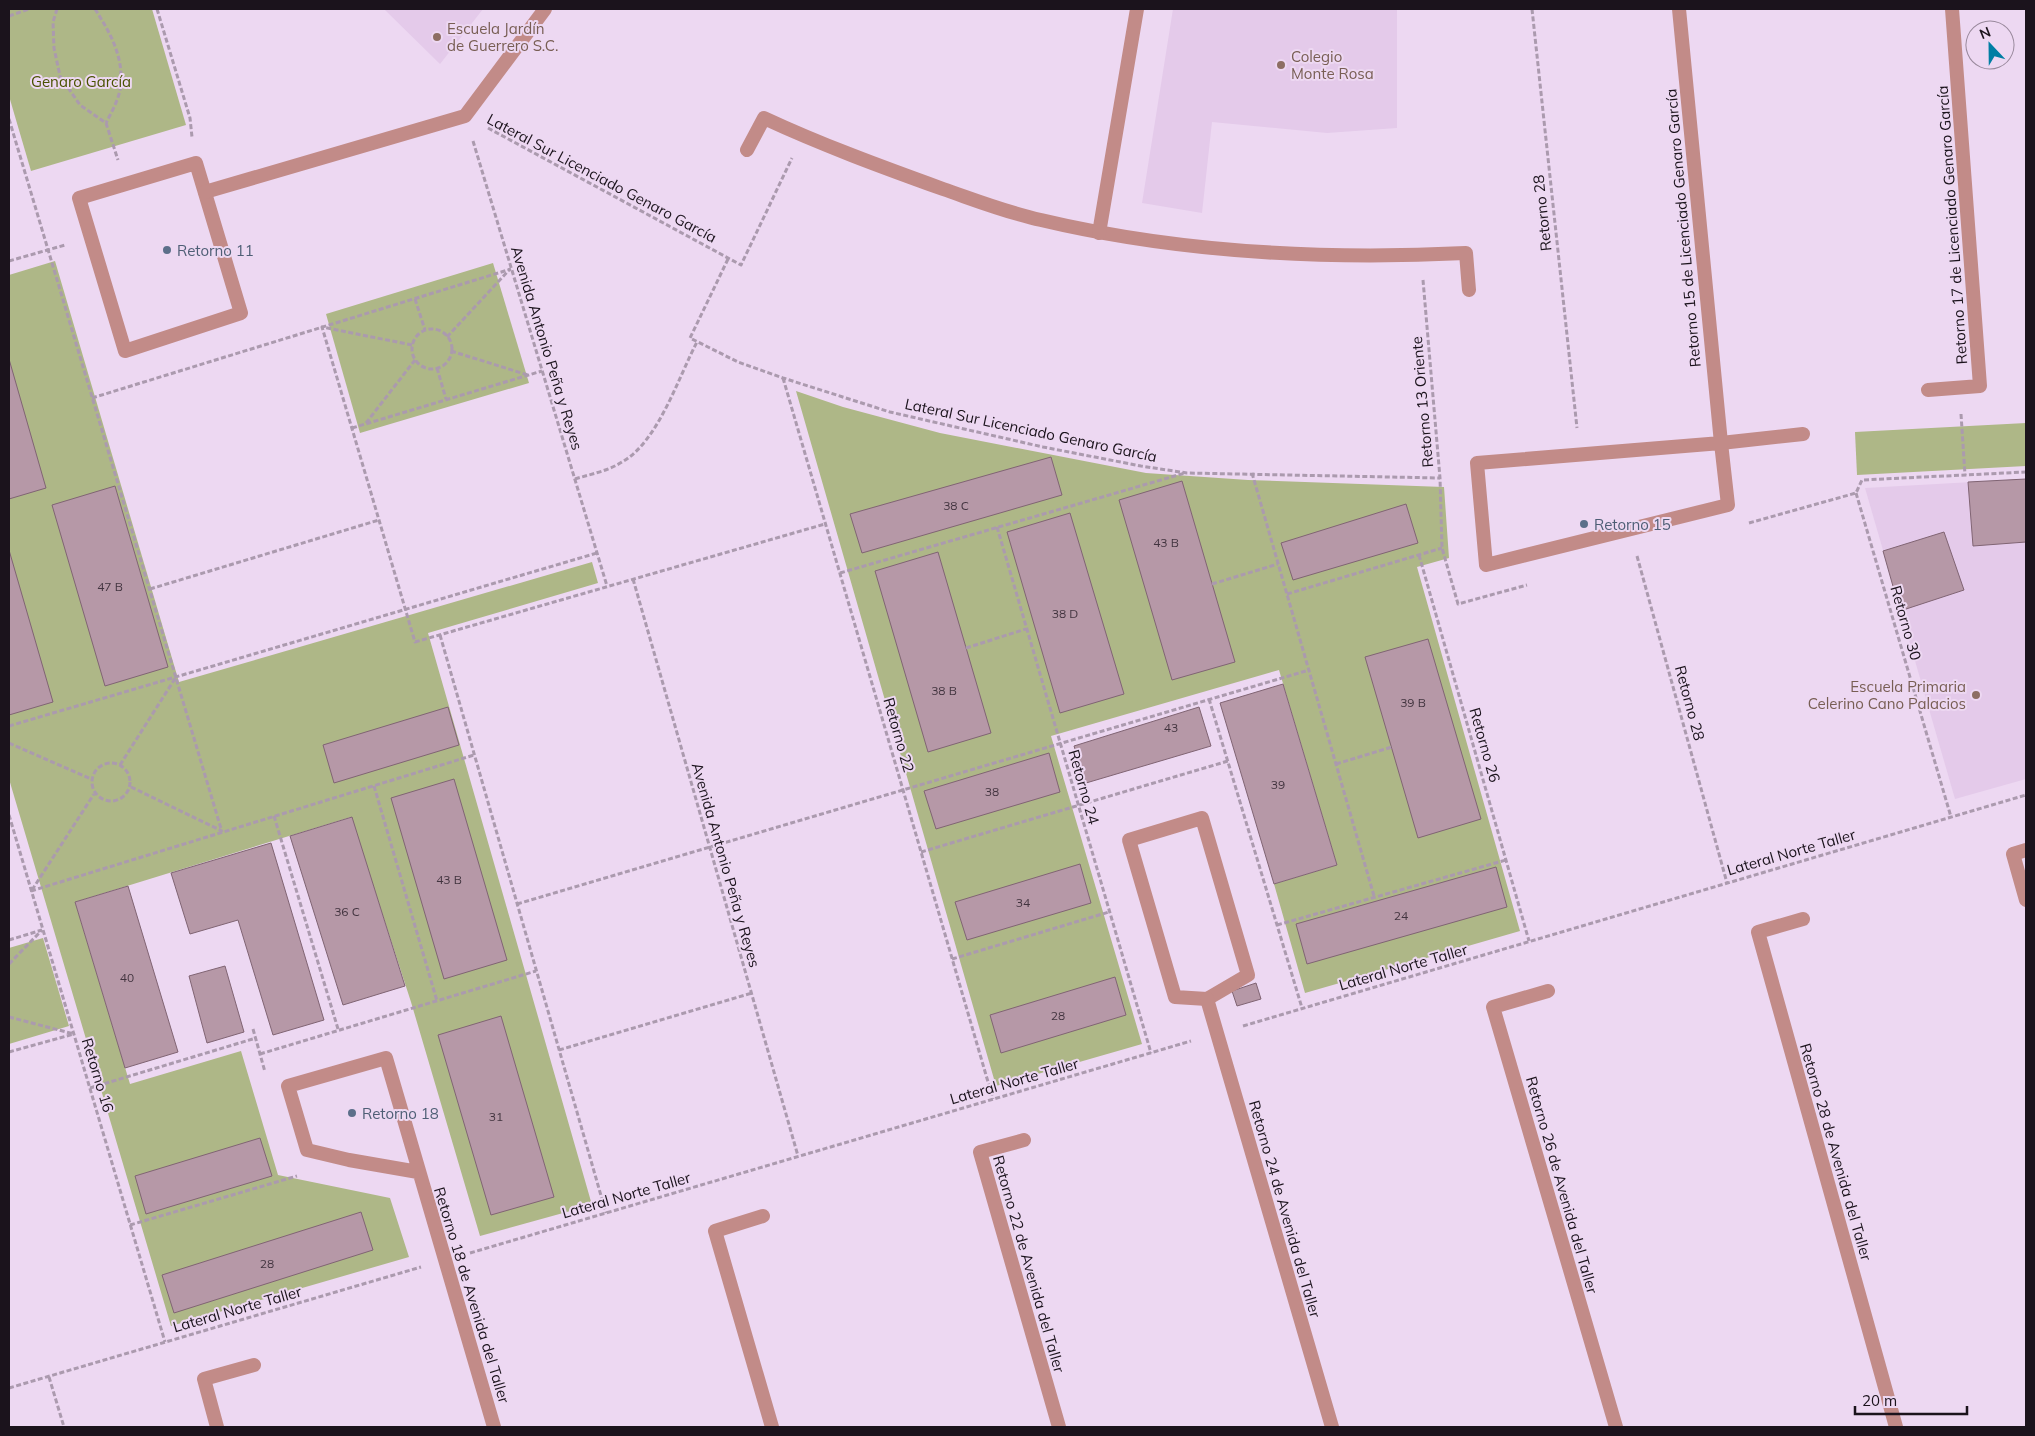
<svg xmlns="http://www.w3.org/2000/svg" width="2035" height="1436" font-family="Mulish,sans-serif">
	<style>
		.built { fill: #e4caea }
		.green { fill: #aeb787 }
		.building { fill: #b698a7; stroke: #806473 }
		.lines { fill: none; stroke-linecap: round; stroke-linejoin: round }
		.path { stroke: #ab9aae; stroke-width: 3; stroke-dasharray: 5 2.5; stroke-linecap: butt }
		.minor { stroke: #c28b88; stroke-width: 14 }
		.education-dot { fill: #8d6e63; stroke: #edd8f2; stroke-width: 2 }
		.service-dot { fill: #5c6f8a; stroke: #edd8f2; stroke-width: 2 }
		.labels { text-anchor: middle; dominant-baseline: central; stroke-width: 4; stroke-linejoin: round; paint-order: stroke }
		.number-label { font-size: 12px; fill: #42343f }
		.education-label { font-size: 15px; fill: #785e54; stroke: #edd8f2; text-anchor: start }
		.park-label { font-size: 15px; fill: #495200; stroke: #edd8f2 }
		.street-label { font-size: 15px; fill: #1b131c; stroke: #edd8f2 }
		.service-label { font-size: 15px; fill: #4e5e75; stroke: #edd8f2; text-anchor: start }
	</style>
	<rect width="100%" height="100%" fill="#edd8f2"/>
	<g class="built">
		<path d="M384 9H483L440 64Z"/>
		<path d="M1173 9H1397V128L1327 133 1212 122 1202 213 1142 203Z"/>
		<path d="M2026 479V779L1955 799 1865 488Z"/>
	</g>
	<g class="green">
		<path d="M9 9H152L186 125 31 171 9 96Z"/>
		<path d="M55 261 179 682 592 562 598 583 428 633 592 1205 480 1236 411 1002 351 817 75 902 130 1084 241 1051 278 1175 390 1198 409 1257 171 1326 9 779V275Z"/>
		<path d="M493 263 529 383 360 433 326 314Z"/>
		<path d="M796 391 843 407 940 433 1146 473 1248 480 1444 487 1449 558 1417 567 1520 931 1305 993 1274 884 1337 865 1279 670 1051 736 1142 1044 996 1086Z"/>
		<path d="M2026 423V466L1857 475 1855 432Z"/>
		<path d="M43 938 69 1026 9 1044V948Z"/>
	</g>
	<g class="building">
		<path d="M9 359 46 488 9 499Z"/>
		<path d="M1051 457 1062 495 862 553 850 514Z"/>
		<path d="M2026 479V542L1973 546 1968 482Z"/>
		<path d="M1182 481 1235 662 1172 680 1119 500Z"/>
		<path d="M115 486 168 667 105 686 52 505Z"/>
		<path d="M1406 504 1418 543 1293 580 1281 543Z"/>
		<path d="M1070 513 1124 694 1060 713 1007 532Z"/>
		<path d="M1944 532 1964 590 1900 611 1883 551Z"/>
		<path d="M9 550 53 702 9 715Z"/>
		<path d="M938 552 991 733 928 752 875 571Z"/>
		<path d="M1428 639 1481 819 1418 838 1365 657Z"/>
		<path d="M1283 684 1337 865 1274 884 1220 703Z"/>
		<path d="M448 707 459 745 334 783 323 745Z"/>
		<path d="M1199 707 1211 746 1086 783 1074 746Z"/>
		<path d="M1049 753 1060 792 936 829 924 791Z"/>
		<path d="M454 779 507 960 444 979 391 798Z"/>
		<path d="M352 817 405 986 343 1005 290 836Z"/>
		<path d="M271 843 324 1020 273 1035 238 920 190 934 171 873Z"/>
		<path d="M1080 864 1091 903 967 940 955 902Z"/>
		<path d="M1496 867 1507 907 1307 964 1296 924Z"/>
		<path d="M128 886 178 1052 125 1068 75 902Z"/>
		<path d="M225 966 244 1032 207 1043 189 976Z"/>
		<path d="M1115 977 1126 1015 1001 1053 990 1015Z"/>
		<path d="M1256 983 1261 999 1237 1006 1232 991Z"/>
		<path d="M501 1016 554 1197 491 1215 438 1035Z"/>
		<path d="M260 1138 272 1176 146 1214 135 1176Z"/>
		<path d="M361 1212 373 1250 174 1313 162 1275Z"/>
	</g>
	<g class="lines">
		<g class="path">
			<path d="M57 9 53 22 54 48 60 76 80 105 106 123 118 160"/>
			<path d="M95 9C111 34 125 59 120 90 118 101 111 113 106 123"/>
			<path d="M157 9 190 118 192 137"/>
			<path d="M1532 9 1577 428"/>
			<path d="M9 16 29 9"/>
			<path d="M9 119 222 832"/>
			<path d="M488 128 741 265 792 158"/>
			<path d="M473 141 607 586"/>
			<path d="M728 259 690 338 738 362 783 378 890 412 1043 447 1141 466 1187 473 1440 478"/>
			<path d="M9 261 65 245"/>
			<path d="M1423 280 1440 478 1442 548 1458 604 1527 585"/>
			<path d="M415 299 425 330"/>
			<circle cx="432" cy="349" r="20"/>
			<path d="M447 337 510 269"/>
			<path d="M412 345 322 327 415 642 825 524"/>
			<path d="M451 351 528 375"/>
			<path d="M437 368 446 399"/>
			<path d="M783 378 993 1099"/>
			<path d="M92 398 511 269"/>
			<path d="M1961 414 1965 475"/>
			<path d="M366 423 415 360"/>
			<path d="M352 428 542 371"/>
			<path d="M1252 473 1374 896"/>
			<path d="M575 479C591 474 608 471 622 462 658 442 678 378 697 342"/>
			<path d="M1856 493 1951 817"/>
			<path d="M1749 523 1856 493 1862 480 2026 472"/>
			<path d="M997 527 1151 1053"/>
			<path d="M1419 555 1529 941"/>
			<path d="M1637 556 1727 883"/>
			<path d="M840 573 1185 473"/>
			<path d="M633 579 798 1156"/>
			<path d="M1212 584 1278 564"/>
			<path d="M150 589 379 520"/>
			<path d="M1287 594 1442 548"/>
			<path d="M440 635 606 1213"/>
			<path d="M966 648 1026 629"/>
			<path d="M1209 699 1302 1008"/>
			<path d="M9 726 597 553"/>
			<path d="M9 743 91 779"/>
			<circle cx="111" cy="782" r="19"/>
			<path d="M1336 764 1392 747"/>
			<path d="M120 765 176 677"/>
			<path d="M374 786 437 1001"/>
			<path d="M131 787 222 831"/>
			<path d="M9 815 165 1342"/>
			<path d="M274 816 338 1029"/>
			<path d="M921 852 1228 761"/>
			<path d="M32 890 94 794"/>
			<path d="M31 891 474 755"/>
			<path d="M517 904 1309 670"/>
			<path d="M1277 925 1506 860"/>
			<path d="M9 940 42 930"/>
			<path d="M952 959 1109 912"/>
			<path d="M9 964 42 930"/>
			<path d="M9 1017 74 1034"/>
			<path d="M1243 1026 2026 795"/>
			<path d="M253 1029 265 1072"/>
			<path d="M559 1050 752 993"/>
			<path d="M9 1052 74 1034"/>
			<path d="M260 1054 536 971"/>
			<path d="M90 1088 256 1038"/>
			<path d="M130 1225 297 1176"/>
			<path d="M470 1253 1191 1041"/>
			<path d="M49 1377 64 1427"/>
			<path d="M9 1388 421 1267"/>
		</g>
		<g class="minor">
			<path d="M1679 9 1721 443 1728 505 1486 565 1477 463 1721 443 1803 434"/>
			<path d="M747 150 764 118C822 145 882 167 943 189 975 200 1008 213 1041 220 1180 253 1323 260 1466 253L1469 290"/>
			<path d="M196 163 241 313 125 351 79 198Z"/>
			<path d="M205 192 465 116 545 9"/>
			<path d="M1099 233 1137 9"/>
			<path d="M1928 390 1980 386 1952 9"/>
			<path d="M1202 818 1248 975 1207 999 1175 997 1129 840Z"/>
			<path d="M2026 850 2013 854 2026 900"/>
			<path d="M1803 919 1758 932 1896 1427"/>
			<path d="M1548 991 1493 1007 1616 1427"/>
			<path d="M1207 999 1332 1427"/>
			<path d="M1024 1140 980 1152 1059 1427"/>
			<path d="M418 1172 349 1160 307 1150 288 1086 386 1058 494 1427"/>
			<path d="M763 1216 715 1231 772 1427"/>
			<path d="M217 1427 204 1379 254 1365"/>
		</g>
	</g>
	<g class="education-dot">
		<circle cx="437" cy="37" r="5"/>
		<circle cx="1281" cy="65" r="5"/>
		<circle cx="1976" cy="695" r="5"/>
	</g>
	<g class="service-dot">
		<circle cx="167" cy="250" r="5"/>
		<circle cx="1584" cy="524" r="5"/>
		<circle cx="352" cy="1113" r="5"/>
	</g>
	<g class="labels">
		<g class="number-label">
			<text x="956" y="505">38 C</text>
			<text x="1166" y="542">43 B</text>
			<text x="110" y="586">47 B</text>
			<text x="1065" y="613">38 D</text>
			<text x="944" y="690">38 B</text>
			<text x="1413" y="702">39 B</text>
			<text x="1171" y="727">43</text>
			<text x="1278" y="784">39</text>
			<text x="992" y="791">38</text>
			<text x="449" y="879">43 B</text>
			<text x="1023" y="902">34</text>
			<text x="347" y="911">36 C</text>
			<text x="1401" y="915">24</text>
			<text x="127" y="977">40</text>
			<text x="1058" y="1015">28</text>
			<text x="496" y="1116">31</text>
			<text x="267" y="1263">28</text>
		</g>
		<g class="education-label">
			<text x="447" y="28">Escuela Jardín<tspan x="447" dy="17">de Guerrero S.C.</tspan></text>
			<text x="1291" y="56">Colegio<tspan x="1291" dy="17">Monte Rosa</tspan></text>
			<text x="1966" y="686" text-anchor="end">Escuela Primaria<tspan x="1966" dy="17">Celerino Cano Palacios</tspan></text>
		</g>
		<g class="park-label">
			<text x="81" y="81">Genaro García</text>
		</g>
		<g class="street-label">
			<text transform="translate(602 178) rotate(28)">Lateral Sur Licenciado Genaro García</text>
			<text transform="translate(1542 213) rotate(-96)">Retorno 28</text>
			<text transform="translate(1952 225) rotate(-94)">Retorno 17 de Licenciado Genaro García</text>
			<text transform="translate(1683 228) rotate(-95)">Retorno 15 de Licenciado Genaro García</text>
			<text transform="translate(547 348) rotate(73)">Avenida Antonio Peña y Reyes</text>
			<text transform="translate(1422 402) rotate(-95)">Retorno 13 Oriente</text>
			<text transform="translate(1031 430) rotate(12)">Lateral Sur Licenciado Genaro García</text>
			<text transform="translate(1906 623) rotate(74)">Retorno 30</text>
			<text transform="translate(1690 703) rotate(75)">Retorno 28</text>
			<text transform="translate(899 735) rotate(74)">Retorno 22</text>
			<text transform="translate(1485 745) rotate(74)">Retorno 26</text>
			<text transform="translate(1084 787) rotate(74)">Retorno 24</text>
			<text transform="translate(1791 852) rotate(-16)">Lateral Norte Taller</text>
			<text transform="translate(726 865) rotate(74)">Avenida Antonio Peña y Reyes</text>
			<text transform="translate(1403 967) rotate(-16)">Lateral Norte Taller</text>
			<text transform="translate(98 1075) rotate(73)">Retorno 16</text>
			<text transform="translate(1014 1081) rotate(-16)">Lateral Norte Taller</text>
			<text transform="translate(1836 1152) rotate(74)">Retorno 28 de Avenida del Taller</text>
			<text transform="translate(1562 1185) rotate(74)">Retorno 26 de Avenida del Taller</text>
			<text transform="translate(626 1195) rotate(-16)">Lateral Norte Taller</text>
			<text transform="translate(1285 1209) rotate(74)">Retorno 24 de Avenida del Taller</text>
			<text transform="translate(1029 1264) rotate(74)">Retorno 22 de Avenida del Taller</text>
			<text transform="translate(472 1295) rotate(73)">Retorno 18 de Avenida del Taller</text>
			<text transform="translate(237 1309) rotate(-16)">Lateral Norte Taller</text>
		</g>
		<g class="service-label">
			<text x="177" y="250">Retorno 11</text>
			<text x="1594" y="524">Retorno 15</text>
			<text x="362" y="1113">Retorno 18</text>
		</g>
	</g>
	<rect width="2035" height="1436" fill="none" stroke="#1b131c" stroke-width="20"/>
	<g transform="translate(1990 45) rotate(338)"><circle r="24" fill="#edd8f2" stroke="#99899c"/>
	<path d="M0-4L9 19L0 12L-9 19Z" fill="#007ea4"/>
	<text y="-8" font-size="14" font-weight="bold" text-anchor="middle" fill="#1b131c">N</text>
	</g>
	<path d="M1855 1406v8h112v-8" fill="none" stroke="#1b131c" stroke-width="2.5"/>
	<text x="1862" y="1406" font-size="15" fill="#1b131c" stroke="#edd8f2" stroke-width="4" paint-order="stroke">20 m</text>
</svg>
